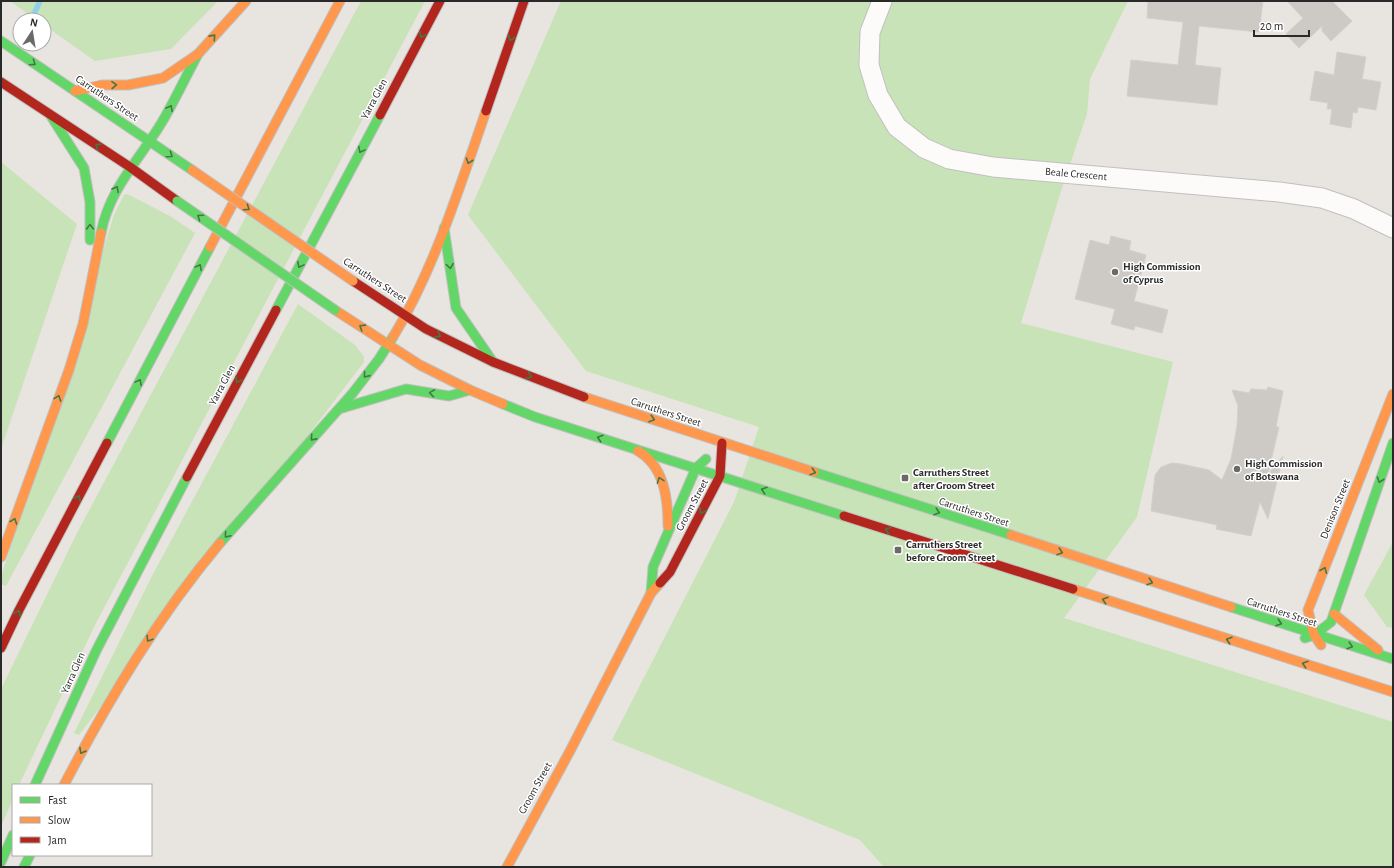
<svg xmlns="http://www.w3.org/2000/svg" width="1394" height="868" font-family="'Alegreya Sans',sans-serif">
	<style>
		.green { fill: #c8e3b7 }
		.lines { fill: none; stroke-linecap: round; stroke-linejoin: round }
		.stream { stroke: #91d0ea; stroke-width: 5.5 }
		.building { fill: #cdcac6; stroke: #d3d0cb }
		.street-casing { stroke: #c1c0c0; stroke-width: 21 }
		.fast-casing { stroke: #c1c0c0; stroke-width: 11 }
		.slow-casing { stroke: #c1c0c0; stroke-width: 11 }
		.jam-casing { stroke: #c1c0c0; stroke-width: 11 }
		.street { stroke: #fcfbfa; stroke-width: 19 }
		.fast { stroke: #63d668; stroke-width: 9 }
		.slow { stroke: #ff974d; stroke-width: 9 }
		.jam { stroke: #b3261e; stroke-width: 9 }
		.fast-bridge-casing { stroke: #c1c0c0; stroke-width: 11; stroke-linecap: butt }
		.slow-bridge-casing { stroke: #c1c0c0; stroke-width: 11; stroke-linecap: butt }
		.fast-bridge { stroke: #63d668; stroke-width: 9 }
		.slow-bridge { stroke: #ff974d; stroke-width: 9 }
		.oneway { stroke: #437745 }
		.poi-dot { fill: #6c6a69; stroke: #fff; stroke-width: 1.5 }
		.labels { text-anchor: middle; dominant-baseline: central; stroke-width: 3; stroke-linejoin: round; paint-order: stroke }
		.street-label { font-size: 11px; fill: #292929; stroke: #fff }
		.poi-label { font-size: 11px; font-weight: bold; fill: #292929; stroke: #fff; text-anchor: start }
	</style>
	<rect width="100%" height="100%" fill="#e8e4df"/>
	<g class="green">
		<path d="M10 1H218L171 49 95 61 44 25V20H37Z"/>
		<path d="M361 1H425L95 625 19 785H13V799L1 826V689L77 533Z"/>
		<path d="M561 1H1128L1090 79 1087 114 1061 191 1021 323 1173 362 1137 517 1064 618 1393 722V867H884L860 840 612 740 734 502 759 427 586 371 468 215Z"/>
		<path d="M1 162 77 224 1 449Z"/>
		<path d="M127 194 170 216 195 233 6 586 1 584V577L114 215 124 195Z"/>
		<path d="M298 304 355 345 364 357V362L79 735 74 733 152 576Z"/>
		<path d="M1393 542V628L1387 627 1364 595Z"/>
	</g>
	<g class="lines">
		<path class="stream" d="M34 14 40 1"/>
	</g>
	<g class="building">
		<path d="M1148 1H1263L1259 32 1199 26 1195 65 1221 68 1217 105 1127 96 1131 60 1178 65 1183 22 1147 18Z"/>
		<path d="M1287 1H1332L1352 21 1331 41 1322 31V26L1299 48 1286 34 1303 18Z"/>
		<path d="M1337 52 1366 57 1362 79 1381 82 1376 110 1358 107 1357 113 1353 112 1351 128 1330 124 1332 109H1327L1328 103 1310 100 1315 71 1334 75Z"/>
		<path d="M1111 236 1131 241 1129 250 1146 255 1134 301 1168 310 1162 333 1135 326 1134 330 1111 324 1115 309 1075 299 1090 240 1109 245Z"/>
		<path d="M1268 387 1283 391 1276 427H1279L1268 474 1283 456 1268 519 1260 502 1251 536 1216 529 1217 525 1151 511 1155 475 1161 467 1172 463 1181 464 1209 470 1222 480 1231 459 1237 426 1238 406 1232 390 1249 393 1251 389 1267 390Z"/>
	</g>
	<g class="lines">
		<defs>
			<path id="street" d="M882 1 870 32 869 65 878 95 897 127 924 148 949 159 993 167 1279 192 1322 198 1354 209 1393 228"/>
			<g id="fast">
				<path d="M1 41 192 170"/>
				<path d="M51 116 84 168 90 202V240"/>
				<path d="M444 228 456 308 493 362"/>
				<path d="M101 233C109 189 140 159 162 122 175 100 186 76 198 54"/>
				<path d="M276 310 380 115"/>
				<path d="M503 404 535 417 844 516"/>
				<path d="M339 409 406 389 449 396 470 390"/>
				<path d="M107 443 210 247"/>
				<path d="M814 472 1011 535"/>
				<path d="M220 543 352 394 379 359 393 337"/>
				<path d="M651 593 653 567 696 468 706 459"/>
				<path d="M1231 607 1393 659"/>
				<path d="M1305 638 1314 635 1331 622 1393 443"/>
				<path d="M35 785 96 651 187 477"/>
				<path d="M1 862 13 835"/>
				<path d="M24 867 30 855"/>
			</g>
			<g id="slow">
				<path d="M75 91 102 85H128L163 78 198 54 246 1"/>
				<path d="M210 247 340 1"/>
				<path d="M335 310 420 365 470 390 503 404"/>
				<path d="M393 337C434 270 460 186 486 111"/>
				<path d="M584 397 814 472"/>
				<path d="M638 451C664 466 668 498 668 526"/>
				<path d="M1011 535 1231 607"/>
				<path d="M1 557 69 370 83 324 101 233"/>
				<path d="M1073 589 1393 692"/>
				<path d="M1334 614 1378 650"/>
				<path d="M1321 645 1314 635 1308 610 1393 394"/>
				<path d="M64 785C109 699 158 617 220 543"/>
				<path d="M507 867 570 751 651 593 660 583"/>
			</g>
			<g id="jam">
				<path d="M1 82 130 167 177 201"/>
				<path d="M486 111 524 1"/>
				<path d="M380 115 440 1"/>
				<path d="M353 281 426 329 493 362 584 397"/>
				<path d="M187 477 276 310"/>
				<path d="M844 516 1073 589"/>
				<path d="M660 583 670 572 720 476 722 443"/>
				<path d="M1 648 19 610 107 443"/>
			</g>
		</defs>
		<use href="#street" class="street-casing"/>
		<use href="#fast" class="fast-casing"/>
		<use href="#slow" class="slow-casing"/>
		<use href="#jam" class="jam-casing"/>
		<use href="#street" class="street"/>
		<use href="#fast" class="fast"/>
		<use href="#slow" class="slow"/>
		<use href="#jam" class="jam"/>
		<defs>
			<path id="fast-bridge" d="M177 201 335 310"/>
			<path id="slow-bridge" d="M192 170 353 281"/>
		</defs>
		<use href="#fast-bridge" class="fast-bridge-casing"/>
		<use href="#slow-bridge" class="slow-bridge-casing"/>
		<use href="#fast-bridge" class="fast-bridge"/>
		<use href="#slow-bridge" class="slow-bridge"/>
	</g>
	<defs><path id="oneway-chevron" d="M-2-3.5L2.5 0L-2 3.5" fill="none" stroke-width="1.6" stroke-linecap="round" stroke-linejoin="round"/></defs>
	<g class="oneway">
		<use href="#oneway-chevron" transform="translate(422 35) rotate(118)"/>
		<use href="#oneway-chevron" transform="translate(213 37) rotate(-48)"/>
		<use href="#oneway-chevron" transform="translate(511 38) rotate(109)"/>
		<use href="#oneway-chevron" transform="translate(33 63) rotate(34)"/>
		<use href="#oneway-chevron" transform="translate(114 85) rotate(-1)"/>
		<use href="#oneway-chevron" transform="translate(170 108) rotate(-62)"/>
		<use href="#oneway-chevron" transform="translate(98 146) rotate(-147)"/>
		<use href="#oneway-chevron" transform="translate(361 150) rotate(118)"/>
		<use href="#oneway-chevron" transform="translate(170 155) rotate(35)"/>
		<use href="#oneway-chevron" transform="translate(469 161) rotate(109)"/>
		<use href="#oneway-chevron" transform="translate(116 189) rotate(-61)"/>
		<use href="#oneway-chevron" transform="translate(247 208) rotate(34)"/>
		<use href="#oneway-chevron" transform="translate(200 217) rotate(-145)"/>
		<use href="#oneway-chevron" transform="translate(90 227) rotate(-90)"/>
		<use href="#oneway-chevron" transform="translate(300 265) rotate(118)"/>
		<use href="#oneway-chevron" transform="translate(450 266) rotate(82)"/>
		<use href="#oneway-chevron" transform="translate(199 267) rotate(-62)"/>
		<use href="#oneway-chevron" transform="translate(362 327) rotate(-148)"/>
		<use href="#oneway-chevron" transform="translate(438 335) rotate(27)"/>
		<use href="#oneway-chevron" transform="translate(366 375) rotate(129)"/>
		<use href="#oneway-chevron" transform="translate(529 376) rotate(21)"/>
		<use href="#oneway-chevron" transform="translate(238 380) rotate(118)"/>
		<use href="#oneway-chevron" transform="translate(139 382) rotate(-62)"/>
		<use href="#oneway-chevron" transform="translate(432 393) rotate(-171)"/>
		<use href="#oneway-chevron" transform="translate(58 398) rotate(-70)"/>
		<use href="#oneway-chevron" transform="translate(652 419) rotate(18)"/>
		<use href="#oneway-chevron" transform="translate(313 438) rotate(132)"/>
		<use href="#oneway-chevron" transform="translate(600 438) rotate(-162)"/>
		<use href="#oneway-chevron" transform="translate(813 472) rotate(18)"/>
		<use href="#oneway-chevron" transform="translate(660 480) rotate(-111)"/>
		<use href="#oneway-chevron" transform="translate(1380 480) rotate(109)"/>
		<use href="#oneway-chevron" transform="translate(764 490) rotate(-162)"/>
		<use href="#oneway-chevron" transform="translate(78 498) rotate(-62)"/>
		<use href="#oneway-chevron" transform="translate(702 511) rotate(118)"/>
		<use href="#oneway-chevron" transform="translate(937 512) rotate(18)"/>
		<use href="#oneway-chevron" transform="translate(14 521) rotate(-70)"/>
		<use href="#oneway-chevron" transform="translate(888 530) rotate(-162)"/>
		<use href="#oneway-chevron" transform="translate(227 535) rotate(130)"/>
		<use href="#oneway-chevron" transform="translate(1060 552) rotate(18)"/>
		<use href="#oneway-chevron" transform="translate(1324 570) rotate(-68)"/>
		<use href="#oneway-chevron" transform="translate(1150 582) rotate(18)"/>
		<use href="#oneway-chevron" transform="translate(1105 600) rotate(-162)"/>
		<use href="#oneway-chevron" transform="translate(18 613) rotate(-64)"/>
		<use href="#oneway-chevron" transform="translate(1279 623) rotate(18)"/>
		<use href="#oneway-chevron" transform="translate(149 639) rotate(123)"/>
		<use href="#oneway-chevron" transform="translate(1229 640) rotate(-162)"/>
		<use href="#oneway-chevron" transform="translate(1350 646) rotate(17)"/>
		<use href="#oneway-chevron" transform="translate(1305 664) rotate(-162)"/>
		<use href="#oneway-chevron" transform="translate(82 751) rotate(120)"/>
	</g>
	<g class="poi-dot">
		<circle cx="1115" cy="272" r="4"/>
		<circle cx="1237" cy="469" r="4"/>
		<rect x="901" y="474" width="8" height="8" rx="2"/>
		<rect x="894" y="546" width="8" height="8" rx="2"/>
	</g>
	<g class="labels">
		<g class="street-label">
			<text transform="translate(107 98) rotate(34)">Carruthers Street</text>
			<text transform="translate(374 99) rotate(-62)">Yarra Glen</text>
			<text transform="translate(1076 174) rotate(5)">Beale Crescent</text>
			<text transform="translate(375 280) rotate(33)">Carruthers Street</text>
			<text transform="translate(222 385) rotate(-62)">Yarra Glen</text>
			<text transform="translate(666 412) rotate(18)">Carruthers Street</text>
			<text transform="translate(692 505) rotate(-62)">Groom Street</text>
			<text transform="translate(1335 509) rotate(-68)">Denison Street</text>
			<text transform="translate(974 512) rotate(18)">Carruthers Street</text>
			<text transform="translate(1282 612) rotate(18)">Carruthers Street</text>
			<text transform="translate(73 673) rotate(-66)">Yarra Glen</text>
			<text transform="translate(535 788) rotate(-61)">Groom Street</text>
		</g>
		<g class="poi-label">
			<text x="1123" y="266">High Commission<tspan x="1123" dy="13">of Cyprus</tspan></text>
			<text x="1245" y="463">High Commission<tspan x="1245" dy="13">of Botswana</tspan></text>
			<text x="913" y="472">Carruthers Street<tspan x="913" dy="13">after Groom Street</tspan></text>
			<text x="906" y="544">Carruthers Street<tspan x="906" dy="13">before Groom Street</tspan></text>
		</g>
	</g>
	<rect width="1394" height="868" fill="none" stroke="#292929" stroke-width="4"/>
	<rect x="12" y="784" width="140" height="72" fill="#ffffff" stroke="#a9a9a9"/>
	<rect x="20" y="797" width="20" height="6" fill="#63d668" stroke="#a9a9a9"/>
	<text x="48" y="804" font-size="12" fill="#292929">Fast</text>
	<rect x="20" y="817" width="20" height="6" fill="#ff974d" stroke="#a9a9a9"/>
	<text x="48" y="824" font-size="12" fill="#292929">Slow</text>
	<rect x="20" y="837" width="20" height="6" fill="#b3261e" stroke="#a9a9a9"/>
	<text x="48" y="844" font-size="12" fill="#292929">Jam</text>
	<g transform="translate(32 32) rotate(12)"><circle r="19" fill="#ffffff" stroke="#a9a9a9"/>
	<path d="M0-3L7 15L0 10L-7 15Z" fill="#6c6a69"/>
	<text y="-6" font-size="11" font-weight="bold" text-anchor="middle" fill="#292929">N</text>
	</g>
	<path d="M1254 30v6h55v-6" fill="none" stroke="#292929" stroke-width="2"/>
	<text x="1260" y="30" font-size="12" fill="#292929" stroke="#ffffff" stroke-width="3" paint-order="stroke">20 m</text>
</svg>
